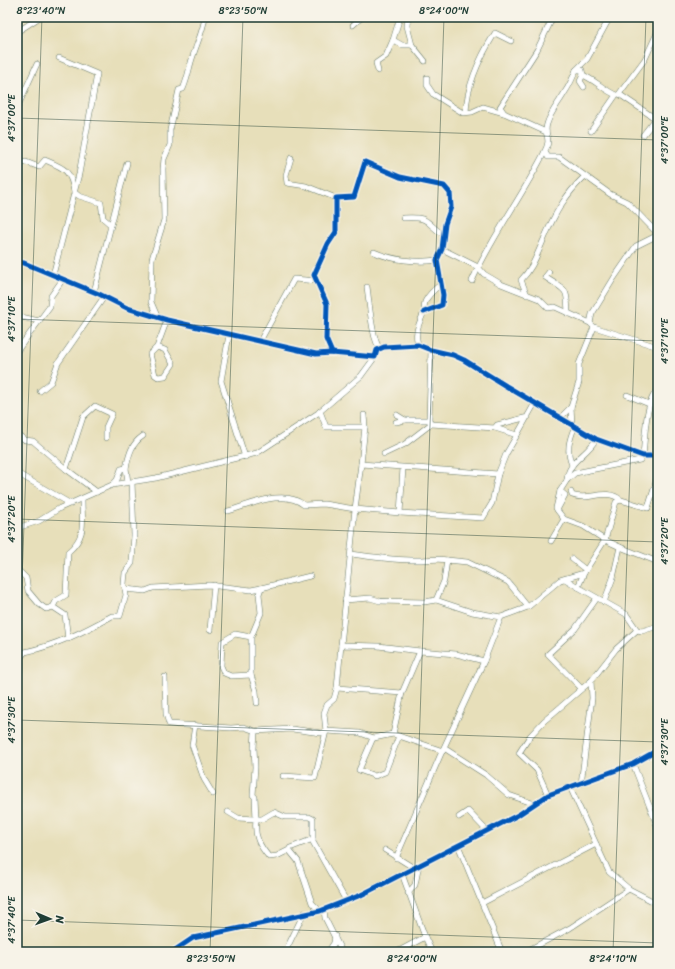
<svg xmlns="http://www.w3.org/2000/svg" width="675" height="969" font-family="Sriracha,sans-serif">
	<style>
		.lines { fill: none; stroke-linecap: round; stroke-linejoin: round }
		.street-casing { stroke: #657663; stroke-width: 6 }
		.street { stroke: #fff; stroke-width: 5 }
		.cycleway-casing { stroke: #f7f3e8; stroke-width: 8 }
		.cycleway { stroke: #0057b8; stroke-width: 5 }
		.ticks { fill: none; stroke: #1f3d34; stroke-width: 1; stroke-opacity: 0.45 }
		.neatline { fill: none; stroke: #1f3d34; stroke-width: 1.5 }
		.ticks-label { font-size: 10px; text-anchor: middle; fill: #1f3d34 }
	</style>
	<rect width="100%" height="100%" fill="#f7f3e8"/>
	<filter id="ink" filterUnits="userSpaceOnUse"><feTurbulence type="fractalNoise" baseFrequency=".025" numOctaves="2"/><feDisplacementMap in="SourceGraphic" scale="8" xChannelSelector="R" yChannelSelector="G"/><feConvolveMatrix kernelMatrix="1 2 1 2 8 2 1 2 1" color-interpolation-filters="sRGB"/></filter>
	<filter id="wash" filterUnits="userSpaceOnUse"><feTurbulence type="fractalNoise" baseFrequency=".012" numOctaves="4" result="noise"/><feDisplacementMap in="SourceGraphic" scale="16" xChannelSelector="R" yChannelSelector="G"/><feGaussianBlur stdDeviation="0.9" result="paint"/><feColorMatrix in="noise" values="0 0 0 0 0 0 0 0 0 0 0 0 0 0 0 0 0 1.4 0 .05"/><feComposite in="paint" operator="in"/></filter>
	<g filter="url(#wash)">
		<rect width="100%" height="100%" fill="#e7dfba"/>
	</g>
	<g filter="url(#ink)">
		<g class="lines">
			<defs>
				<g id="street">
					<path d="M400 17 393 40 402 45H412L425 61"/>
					<path d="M408 17 407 26 412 45"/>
					<path d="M353 25 362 17"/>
					<path d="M17 32 40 17"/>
					<path d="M378 71 376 63 386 56 393 40"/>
					<path d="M583 75C596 81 604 90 616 95L591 131"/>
					<path d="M427 78V85L433 94 463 113 472 112 483 107 504 113"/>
					<path d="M584 87 580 81 583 75 582 70H576L587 59 610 17"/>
					<path d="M466 112C467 84 480 57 495 33L511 41"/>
					<path d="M17 119V108L37 64"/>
					<path d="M656 119 619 94 645 59 658 31"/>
					<path d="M546 132 504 113 500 107 537 50 553 17"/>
					<path d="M643 135 657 117"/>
					<path d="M545 152 548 157H559L610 194 627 202 658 234"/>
					<path d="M291 158 286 175 287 183 306 186 336 198"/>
					<path d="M17 164 26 162 39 167 45 160C64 168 71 170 74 192L79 196 101 203 103 218 111 225"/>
					<path d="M403 218C432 216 424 223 444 235"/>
					<path d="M442 249 478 267 484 274 501 284 539 299 548 308 555 307 590 323 594 327 658 347"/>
					<path d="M374 252C392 260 417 263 437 260"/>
					<path d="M17 262 24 263 99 294 127 308 167 320 316 354 332 353 375 357 377 350 384 347 418 345 431 350 453 355 464 360 506 386 596 439 643 456H658"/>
					<path d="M549 272 545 277C567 292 567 286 568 314"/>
					<path d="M53 275 79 174 97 74 59 58"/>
					<path d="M472 281C492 236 522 197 544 153 553 137 543 136 547 124 551 111 559 103 565 92 570 85 573 77 576 70"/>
					<path d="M367 287C369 299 372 342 380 348"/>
					<path d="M94 292 127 163"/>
					<path d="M527 295 521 280C533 268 537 254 544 239 554 215 565 195 584 177"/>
					<path d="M17 316 39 321"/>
					<path d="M157 316 151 302 152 259 164 220 163 169 164 159 170 145V130L179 90 183 89C188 78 189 67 193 56 197 43 203 31 205 17"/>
					<path d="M590 323 592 314 614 278 636 246 658 235"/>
					<path d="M229 335 221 381 245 457"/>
					<path d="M260 341 294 279 317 281"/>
					<path d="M418 345C414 332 419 324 424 312 425 308 423 304 426 300 429 294 436 288 441 284"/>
					<path d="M157 347 150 354 155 375 158 377 165 376 173 364 165 350 157 347 167 320"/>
					<path d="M431 350 429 420 431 424 495 428"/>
					<path d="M17 351 50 306 51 296 63 279"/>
					<path d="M332 353 326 339 327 304 314 275 328 244 336 232V198L354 197 365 162 400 177 444 186 450 193 451 207 445 224 442 249 437 260 443 295 442 305 424 312"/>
					<path d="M658 390C645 400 645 439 643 456L640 460 575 473 567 480 560 491 565 495 557 510 564 519 583 526 605 540 584 573 578 587 626 614 637 630 642 631 658 626"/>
					<path d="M40 391 51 382 58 363 104 297"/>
					<path d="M627 395 649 404"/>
					<path d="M571 407 572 425"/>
					<path d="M320 411 326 427H365"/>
					<path d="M397 415 405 420H429"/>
					<path d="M528 417 497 425 495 428 517 435 535 403"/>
					<path d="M560 418 571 407 579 382V364L594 327"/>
					<path d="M396 422 405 420"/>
					<path d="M17 434 25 440 33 441 66 469 97 492"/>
					<path d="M384 454 405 444 431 424"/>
					<path d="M361 464 365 427 364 415"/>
					<path d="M572 465C566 451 569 440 575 426"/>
					<path d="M126 468C129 455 131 444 143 436"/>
					<path d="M403 468 400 513 355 509 361 464 498 474"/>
					<path d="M66 469 83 417 95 406 112 414 106 427V438"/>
					<path d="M17 473 71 504"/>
					<path d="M567 480C568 460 588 455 596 439"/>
					<path d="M132 482 134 535 132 563 125 573 124 584 125 589 145 591 153 588 209 585 251 590 261 588 259 594 261 613 251 637V675L231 676 224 673 221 666 222 642 235 634 251 637"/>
					<path d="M112 485 117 480 121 469 126 468 128 482"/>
					<path d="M571 492 572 495C589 502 605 487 621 500"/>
					<path d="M556 508 560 491"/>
					<path d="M228 511C250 505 284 488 304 505L324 504 355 509 341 645"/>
					<path d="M400 513 483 518 492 503 498 474 506 454 517 435"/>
					<path d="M17 528 39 521 60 508 112 485 156 478 257 453 318 413 361 376 375 357"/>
					<path d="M551 541 564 519"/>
					<path d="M620 547 658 562"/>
					<path d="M351 554C374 557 399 561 422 560 431 560 438 558 447 560"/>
					<path d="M572 559 586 570"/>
					<path d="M17 569 26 578 28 591 39 604 46 609 53 607 56 601 66 595 68 552C87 536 82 522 82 500"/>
					<path d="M658 575V590"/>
					<path d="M565 579 578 587"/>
					<path d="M261 588 310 576"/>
					<path d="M345 600 370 598 380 601 424 602 436 600"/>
					<path d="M604 602 613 578 620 547 605 540 616 502 621 500 648 508 658 476"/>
					<path d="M53 607 65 615 68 639"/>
					<path d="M528 607 508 582 467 562 447 560 444 581 436 600 472 612 501 617 528 607 560 580 584 573"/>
					<path d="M210 630 214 585"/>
					<path d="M17 673 21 669 20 658 25 652C57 645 83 632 112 616H120L126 595 125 589"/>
					<path d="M251 675 256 691 257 703"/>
					<path d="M165 677 166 714 169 724 231 728 244 727 255 731"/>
					<path d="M337 688 334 699 327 705 324 713 326 731 360 733 374 738 393 734"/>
					<path d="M581 688 548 654 575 629 597 598"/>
					<path d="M402 693 337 688 341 645 378 646 420 651"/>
					<path d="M195 725 192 745 204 779 213 794"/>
					<path d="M373 738 359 770 375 776 385 772 399 736"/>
					<path d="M444 748 486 775 509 795 535 804"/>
					<path d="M443 751 393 734 402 693 420 651 456 654 484 661"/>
					<path d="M633 764 658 828"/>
					<path d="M283 776 315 778 326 731 321 733 292 729 255 731 254 748 255 767 253 795 255 797 256 819H262L274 812 285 817H309L313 819V842L345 899 344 901"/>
					<path d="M581 784 592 698 591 681"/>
					<path d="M570 787 609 872 629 889 658 904"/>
					<path d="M548 795 537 770 519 753 530 736 544 721 591 681 616 649 637 630"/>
					<path d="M228 812 238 818 256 819C254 836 259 845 269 857L277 856 289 850"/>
					<path d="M459 817 468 811 487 831"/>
					<path d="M313 839 290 848 289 850 298 861 312 903 320 911"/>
					<path d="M458 845 502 952"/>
					<path d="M385 850 414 868"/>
					<path d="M396 858 440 756 484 661 501 617"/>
					<path d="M408 893 415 885 419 865"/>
					<path d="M482 903 596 844"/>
					<path d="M324 910 325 918 342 952"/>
					<path d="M425 937 432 952"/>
					<path d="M172 952 193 938 320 911 361 895 518 815 548 795 633 764 658 750"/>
					<path d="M285 952 304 913"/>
					<path d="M328 952 334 943 335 936"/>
					<path d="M397 952 425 937 402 874"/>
					<path d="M525 952 570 928 629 889"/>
				</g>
			</defs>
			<use href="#street" class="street-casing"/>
			<use href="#street" class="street"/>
			<defs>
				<g id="cycleway">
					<path d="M17 262 24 263 99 294 127 308 167 320 316 354 332 353 375 357 377 350 384 347 418 345 431 350 453 355 464 360 506 386 596 439 643 456H658"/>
					<path d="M332 353 326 339 327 304 314 275 328 244 336 232V198L354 197 365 162 400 177 444 186 450 193 451 207 445 224 442 249 437 260 443 295 442 305 424 312"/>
					<path d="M172 952 193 938 320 911 361 895 518 815 548 795 633 764 658 750"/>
				</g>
			</defs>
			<use href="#cycleway" class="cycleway-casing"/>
			<use href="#cycleway" class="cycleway"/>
		</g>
	</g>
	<path class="ticks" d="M17 118 658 140M17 319 658 341M17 519 658 542M17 720 658 742M17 722 42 17M17 920 658 943M210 952 243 17M412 952 444 17M613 952 646 17"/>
	<rect width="675" height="969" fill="none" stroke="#f7f3e8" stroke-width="44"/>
	<g transform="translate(50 919) rotate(92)" stroke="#f7f3e8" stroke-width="3" paint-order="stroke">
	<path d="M0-3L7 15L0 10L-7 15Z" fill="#1f3d34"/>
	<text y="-6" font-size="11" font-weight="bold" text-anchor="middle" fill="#1f3d34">N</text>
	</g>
	<rect x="22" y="22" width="631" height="925" class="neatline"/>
	<g class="ticks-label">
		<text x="41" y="14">8°23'40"N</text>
		<text x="243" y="14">8°23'50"N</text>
		<text x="444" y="14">8°24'00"N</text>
		<text transform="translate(11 118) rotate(-90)" y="4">4°37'00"E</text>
		<text transform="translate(664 140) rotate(-90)" y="4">4°37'00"E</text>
		<text transform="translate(11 319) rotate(-90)" y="4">4°37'10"E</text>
		<text transform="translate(664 341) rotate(-90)" y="4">4°37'10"E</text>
		<text transform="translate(11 519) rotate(-90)" y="4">4°37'20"E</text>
		<text transform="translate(664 541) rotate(-90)" y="4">4°37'20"E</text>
		<text transform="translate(11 720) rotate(-90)" y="4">4°37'30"E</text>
		<text transform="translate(664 742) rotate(-90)" y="4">4°37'30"E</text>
		<text transform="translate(11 920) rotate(-90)" y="4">4°37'40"E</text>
		<text x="211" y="962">8°23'50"N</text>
		<text x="412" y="962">8°24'00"N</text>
		<text x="613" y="962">8°24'10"N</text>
	</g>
</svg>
